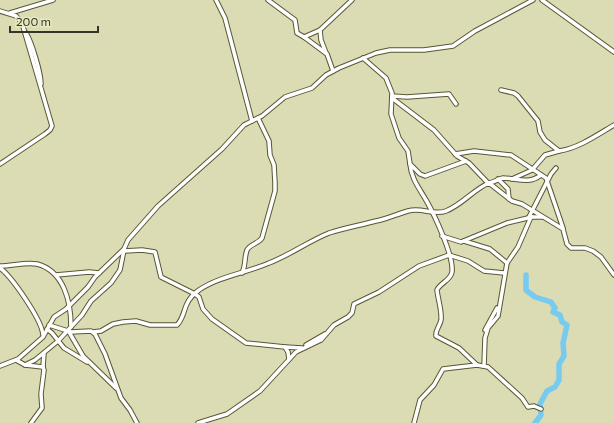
<svg xmlns="http://www.w3.org/2000/svg" width="614" height="423" font-family="Commissioner,sans-serif">
	<style>
		.lines { fill: none; stroke-linecap: round; stroke-linejoin: round }
		.river { stroke: #77cbef; stroke-width: 5.5 }
		.minor-casing { stroke: #585735; stroke-width: 5.5 }
		.minor { stroke: #fff; stroke-width: 3.5 }
	</style>
	<rect width="100%" height="100%" fill="#dbdbb4"/>
	<g class="lines">
		<path class="river" d="M526 275V290L535 297 551 302 555 308 553 312 560 315 562 322 567 325 563 343 564 356 559 364V380L555 387 547 391 540 404 541 415 535 423"/>
		<defs>
			<g id="minor">
				<path d="M216 0 225 18 252 121"/>
				<path d="M268 0 295 20 297 33 304 37 320 30 352 0"/>
				<path d="M542 0 614 52"/>
				<path d="M0 11 16 16 22 23 52 126 50 130 45 134 0 164"/>
				<path d="M10 13 53 0"/>
				<path d="M320 30 321 40 326 53"/>
				<path d="M26 33C32 43 41 73 41 84"/>
				<path d="M304 37 327 54 333 71"/>
				<path d="M363 58 386 78 392 93 391 114 399 138 408 151 410 164 420 174 425 176 466 161"/>
				<path d="M501 90 514 93 518 96 538 121 540 132 545 140 559 151C579 148 597 135 614 125"/>
				<path d="M392 96 407 97 449 94 456 104"/>
				<path d="M392 98 434 130 457 156 469 163 488 183C493 183 498 179 503 178 517 178 528 185 541 175"/>
				<path d="M455 154 474 151 511 155 546 178 563 228"/>
				<path d="M410 164C411 178 419 188 426 200 434 214 454 256 452 272 451 280 440 283 437 290 438 300 442 310 441 320 440 326 435 330 436 336L459 348 477 365"/>
				<path d="M498 179 508 189 509 199"/>
				<path d="M512 179 532 170 545 155 559 151"/>
				<path d="M529 217 551 174 556 168"/>
				<path d="M442 236 461 242 507 223 532 217"/>
				<path d="M464 241 490 249 507 263"/>
				<path d="M124 251 142 250 155 252 161 277 195 294 199 297 203 309 212 319 246 343 285 347 288 352 289 359"/>
				<path d="M0 266C12 266 25 262 37 264 64 271 71 302 71 327"/>
				<path d="M0 268C12 277 42 320 43 335"/>
				<path d="M242 273C246 265 244 258 247 250 250 244 258 244 262 238L275 191V183L274 165 270 155 269 141 258 118"/>
				<path d="M56 275 89 272 99 273"/>
				<path d="M49 325 71 332 91 331 95 334 105 354 121 398 130 410 137 423"/>
				<path d="M47 329 52 333 64 348 87 362"/>
				<path d="M485 330 497 308"/>
				<path d="M69 332 83 356 116 388"/>
				<path d="M93 332 101 331 113 324 123 322 136 321 150 325H177C187 315 181 303 199 290 220 276 246 273 269 263 290 255 309 241 329 233 344 228 361 225 376 221 387 219 397 214 408 211 422 207 433 216 446 211 462 205 474 189 489 183L512 201 522 204 563 229 567 244 571 248H585L593 251 601 257 614 275"/>
				<path d="M306 345 325 334"/>
				<path d="M285 347 302 348"/>
				<path d="M16 360 25 365 43 367 44 370 41 394 42 408 31 423"/>
				<path d="M25 365 35 360 58 341 82 315 91 301 111 283 120 270 124 250"/>
				<path d="M0 366 18 359 43 337 54 317 66 309 88 287 95 277 124 249 128 240 158 206 222 149 244 125 262 116 285 97 312 88 326 75 339 68 376 53 390 50H424L453 46 475 31 533 0"/>
				<path d="M484 366 485 338 488 328 498 316 507 263 518 247 531 217H542"/>
				<path d="M43 367 44 353"/>
				<path d="M198 423 227 414 260 391 296 352 321 340 334 325 348 317 352 313 354 304 379 292 419 266 449 255 468 261 484 271 504 273"/>
				<path d="M414 423 420 400 434 385 443 369 477 365 488 367 522 398 528 407 534 406 541 409"/>
			</g>
		</defs>
		<use href="#minor" class="minor-casing"/>
		<use href="#minor" class="minor"/>
	</g>
	<path d="M10 26v6h88v-6" fill="none" stroke="#353526" stroke-width="2"/>
	<text x="16" y="26" font-size="12" fill="#353526" stroke="#e8e8c1" stroke-width="3" paint-order="stroke">200 m</text>
</svg>
